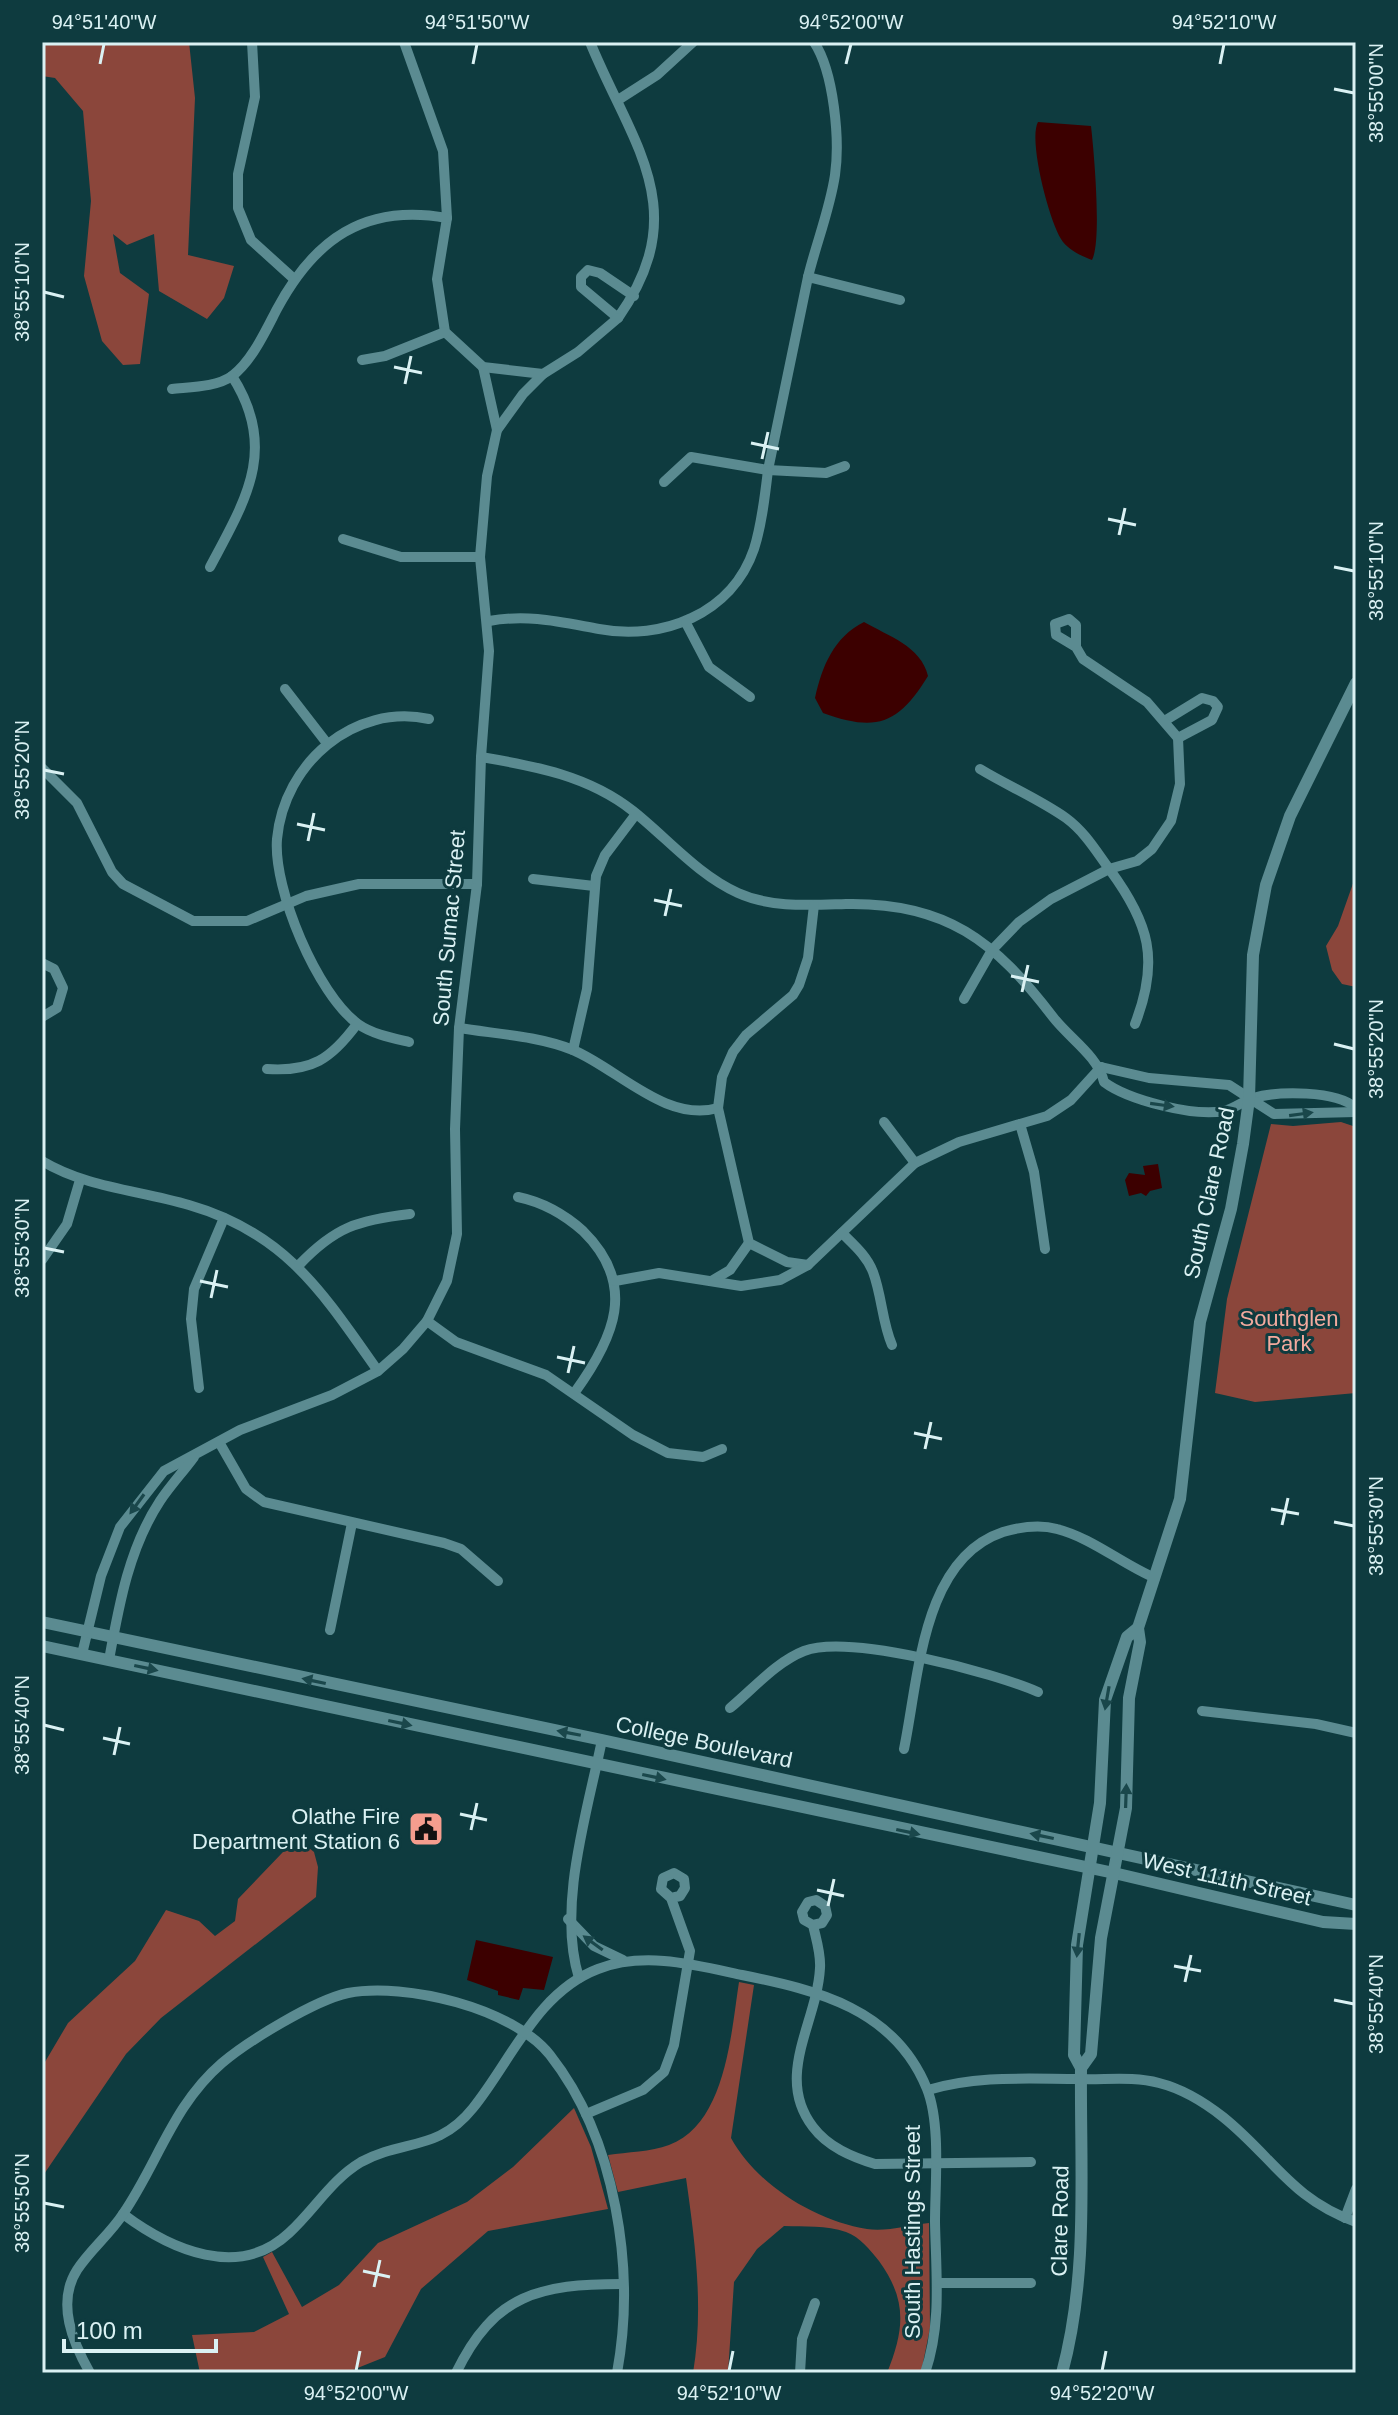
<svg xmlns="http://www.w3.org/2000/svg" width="1398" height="2415" font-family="Arial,sans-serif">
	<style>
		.green { fill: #8b463b }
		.water { fill: #3c0000 }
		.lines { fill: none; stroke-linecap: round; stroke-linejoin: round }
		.minor { stroke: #5b8b91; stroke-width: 10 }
		.tertiary { stroke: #5b8b91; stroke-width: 12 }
		.oneway { fill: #1a474b }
		.ticks { fill: none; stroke: #daf1f3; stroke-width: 3 }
		.labels { text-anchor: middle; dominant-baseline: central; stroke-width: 6; stroke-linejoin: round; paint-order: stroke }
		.street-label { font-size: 22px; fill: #daf1f3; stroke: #0e3b3f }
		.park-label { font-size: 22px; fill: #f3aa9e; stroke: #0e3b3f }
		.poi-label { font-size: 22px; fill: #daf1f3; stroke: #0e3b3f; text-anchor: end }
		.neatline { fill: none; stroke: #daf1f3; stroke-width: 3 }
		.ticks-label { font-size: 20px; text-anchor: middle; fill: #daf1f3 }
	</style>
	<rect width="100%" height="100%" fill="#0e3b3f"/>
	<g class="green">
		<path d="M42 42H189L195 98 188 255 234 266 224 298 207 319 159 291 154 234 127 245 113 234 120 273 149 294 140 364 123 365 102 341 84 276 91 201 83 111 55 78 42 76Z"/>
		<path d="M1356 875V987L1342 984 1332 970 1326 946 1338 926Z"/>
		<path d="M1341 1122 1356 1127V1393L1255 1402 1215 1393 1227 1299 1271 1124 1293 1126Z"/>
		<path d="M304 1844 314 1852 318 1867 316 1897 161 2018 126 2054 42 2177V2067L68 2023 135 1961 166 1910 199 1921 215 1936 235 1921 238 1899 283 1852Z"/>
		<path d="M739 1982 754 1985 731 2138C756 2184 815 2221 867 2229 886 2232 910 2225 929 2223L930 2328 921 2373H887C905 2328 907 2300 879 2261 870 2250 860 2237 846 2232 826 2225 805 2227 784 2226L757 2249 734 2282 728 2373H693C704 2309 695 2241 686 2178L618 2192 608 2155C627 2152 651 2152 669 2145 726 2124 731 2033 739 1982Z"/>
		<path d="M574 2108 591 2147 608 2209 488 2231 421 2289 385 2357 345 2373H200L192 2335 254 2332 289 2314 263 2257 272 2252 302 2307 339 2285 378 2243 467 2202 513 2167Z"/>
	</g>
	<g class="water">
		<path d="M1038 122 1091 126C1094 152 1102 241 1092 260 1081 256 1067 249 1061 239 1049 220 1028 140 1038 122Z"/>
		<path d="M864 622C888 636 921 646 928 676 899 723 878 733 823 713L815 698C822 666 834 637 864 622Z"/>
		<path d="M1158 1164 1162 1188 1150 1191 1146 1196 1141 1193 1129 1196 1125 1180 1129 1173 1145 1175 1143 1166Z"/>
		<path d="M476 1940 553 1957 544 1990 523 1988 519 2000 498 1995V1991L467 1980Z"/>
	</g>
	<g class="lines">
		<g class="minor">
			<path d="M252 42 255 97 238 174V208L251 240 293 278"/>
			<path d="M404 42 443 151 447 218 437 279 445 332 483 367 543 374"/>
			<path d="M590 42C631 143 695 209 618 318L581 287V277L588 270 600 273 634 296"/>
			<path d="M618 100 657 75 693 42"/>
			<path d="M808 277C816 244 830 209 835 175 840 140 834 72 814 42"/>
			<path d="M362 360 385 356 445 332"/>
			<path d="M483 367 497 430"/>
			<path d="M172 389C190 387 217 387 232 376 252 361 266 330 277 309 314 240 364 203 447 218"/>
			<path d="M664 482 691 457 768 470 808 277 900 300"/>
			<path d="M343 539 401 557H480"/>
			<path d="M210 567C245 501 279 449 232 376"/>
			<path d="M489 621C529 614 560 622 599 629 662 641 732 614 754 549 762 524 765 495 768 470L826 473 845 466"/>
			<path d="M686 623 709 667 750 697"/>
			<path d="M285 689 326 742"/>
			<path d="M1166 720 1202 698 1213 701 1218 707 1212 720 1178 738"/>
			<path d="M481 757C535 766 589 776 633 811 667 838 698 875 738 893 771 908 810 905 846 904 946 902 995 941 1053 1017 1069 1038 1098 1056 1104 1082 1128 1100 1194 1117 1224 1111 1234 1109 1243 1101 1253 1098 1278 1091 1336 1090 1356 1108"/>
			<path d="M42 768 77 803 112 872 123 884 193 921H247L306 896 359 884H477"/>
			<path d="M980 769C1008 786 1039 799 1066 818 1085 832 1096 851 1110 870 1149 923 1160 960 1135 1024"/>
			<path d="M533 879 594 886"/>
			<path d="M42 963 54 969 63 988 57 1008 42 1017"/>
			<path d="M964 999 992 950 1019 922 1051 899 1109 869 1137 861 1152 849 1171 821 1180 784 1178 738 1147 702 1083 659 1076 647V625L1069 619 1055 624 1056 635 1076 647"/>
			<path d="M459 1028C497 1034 538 1036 573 1050 618 1069 666 1123 718 1108"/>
			<path d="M409 1042C392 1038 372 1034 358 1024 317 994 273 889 277 839 284 763 354 703 429 719"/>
			<path d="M573 1050 587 989 596 876 605 855 636 814"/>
			<path d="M1101 1067 1149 1078 1229 1085 1274 1114 1356 1112"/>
			<path d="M267 1069C312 1072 331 1059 357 1024"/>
			<path d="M884 1122 915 1163"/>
			<path d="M1020 1124 1034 1172 1045 1249"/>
			<path d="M42 1161C87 1188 139 1190 189 1205 286 1233 323 1293 378 1371"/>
			<path d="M518 1197C542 1202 564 1214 583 1231 638 1285 614 1338 575 1392"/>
			<path d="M842 1233C854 1245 867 1256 873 1272 882 1296 882 1322 892 1345"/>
			<path d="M42 1260 67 1224 80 1180"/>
			<path d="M299 1265C335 1227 358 1220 410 1214"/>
			<path d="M808 1265 787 1262 749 1243 718 1108 722 1077 733 1052 746 1035 793 995 799 985 808 958 814 905"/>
			<path d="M713 1280 730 1270 749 1243"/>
			<path d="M615 1281 659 1273 741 1286 780 1280 808 1265 915 1163 959 1142 1047 1116 1071 1100 1101 1067"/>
			<path d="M427 1321 456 1342 546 1375 633 1435 668 1453 703 1457 722 1449"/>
			<path d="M199 1388 191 1319 194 1289 224 1218"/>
			<path d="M219 1442 246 1489 264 1502 444 1543 461 1549 498 1581"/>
			<path d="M330 1630 352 1523"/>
			<path d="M82 1654 101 1576 120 1527 164 1471 240 1430 332 1395 378 1371 403 1349 427 1321 447 1281 457 1234 455 1129 459 1028 477 884 481 757 489 651 480 557 487 476 497 430 523 394 543 374 578 352 618 318"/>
			<path d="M109 1660C119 1605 129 1548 160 1501 170 1486 183 1472 194 1457"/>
			<path d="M730 1708C753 1689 776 1662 804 1651 849 1634 992 1672 1038 1692"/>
			<path d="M1202 1711 1316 1724 1356 1733"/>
			<path d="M904 1749C919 1677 922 1559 1003 1532 1020 1527 1040 1524 1057 1529 1092 1538 1122 1564 1155 1578"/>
			<path d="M568 1919 594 1946 623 1960"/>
			<path d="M813 1925 822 1923 827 1915 825 1906 816 1900 808 1902 802 1912 804 1920 813 1925C816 1939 821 1953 820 1968 817 2023 774 2076 813 2127 828 2147 852 2157 875 2164L1031 2162"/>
			<path d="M579 1978C557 1907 587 1813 602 1740"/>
			<path d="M928 2090C978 2075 1028 2079 1079 2079 1106 2080 1133 2076 1159 2083 1183 2089 1204 2102 1223 2117 1273 2157 1291 2199 1356 2222"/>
			<path d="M586 2114 643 2090 664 2072 674 2045 690 1951 671 1898 661 1889 663 1878 674 1873 684 1879 685 1888 680 1896 671 1898"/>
			<path d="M123 2214C171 2250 239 2280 289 2233 315 2209 331 2180 361 2162 403 2139 438 2152 473 2108 511 2061 537 1992 598 1969 644 1951 696 1965 742 1975 817 1990 895 2009 927 2089 941 2124 935 2184 935 2222 936 2273 942 2324 925 2373"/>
			<path d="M1345 2218 1356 2189"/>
			<path d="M937 2283H1031"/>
			<path d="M90 2373C73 2343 56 2303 77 2270 90 2250 110 2234 123 2214 158 2163 173 2105 222 2063 248 2041 315 2000 348 1993 405 1982 513 2008 550 2055 616 2139 636 2270 617 2373"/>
			<path d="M456 2373C494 2294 540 2284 622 2284"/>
			<path d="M800 2373 802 2339 815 2303"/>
		</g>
		<g class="tertiary">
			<path d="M42 1622 602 1740 1356 1905"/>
			<path d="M42 1646 1114 1873 1323 1922 1356 1924"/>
			<path d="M1081 2068 1091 2054 1101 1938 1126 1808 1129 1698 1140 1642 1138 1628 1180 1499 1200 1322 1231 1209 1243 1144 1249 1099 1253 955 1266 885 1290 816 1356 683"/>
			<path d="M1062 2373C1089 2274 1080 2169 1081 2068L1074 2055 1077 1945 1100 1803 1105 1700 1127 1637 1138 1628"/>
		</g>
	</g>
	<defs><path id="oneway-solid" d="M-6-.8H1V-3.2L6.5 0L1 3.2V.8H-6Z" transform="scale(2)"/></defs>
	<g class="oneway">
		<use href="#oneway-solid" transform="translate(1162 1105) rotate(8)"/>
		<use href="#oneway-solid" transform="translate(1301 1114) rotate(-8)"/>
		<use href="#oneway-solid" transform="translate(137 1504) rotate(126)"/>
		<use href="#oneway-solid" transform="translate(146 1668) rotate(12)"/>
		<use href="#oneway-solid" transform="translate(314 1681) rotate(-168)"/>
		<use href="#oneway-solid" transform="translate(1107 1698) rotate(100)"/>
		<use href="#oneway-solid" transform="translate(400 1723) rotate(12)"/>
		<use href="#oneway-solid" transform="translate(569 1733) rotate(-169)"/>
		<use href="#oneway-solid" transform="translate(654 1777) rotate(12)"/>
		<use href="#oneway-solid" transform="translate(1126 1796) rotate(-88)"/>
		<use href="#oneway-solid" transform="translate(908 1832) rotate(12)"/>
		<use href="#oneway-solid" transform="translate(1042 1836) rotate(-168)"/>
		<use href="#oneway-solid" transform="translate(593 1943) rotate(-144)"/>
		<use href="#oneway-solid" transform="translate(1078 1945) rotate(96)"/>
	</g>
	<path class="ticks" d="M100 64 104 44M473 64 477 44M846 64 851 44M1220 64 1224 44M1334 89 1354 93M44 292 64 297M394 367 422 373M405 384 411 356M751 443 779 449M762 459 768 432M1108 519 1136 525M1119 535 1125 508M1334 567 1354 571M44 770 64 774M297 824 325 830M308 841 314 813M654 900 682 906M665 916 671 889M1011 976 1039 982M1022 992 1028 965M1334 1044 1354 1049M44 1248 64 1252M200 1281 228 1287M211 1298 217 1270M557 1357 585 1363M568 1373 574 1346M914 1433 942 1439M925 1449 931 1422M1271 1509 1299 1514M1334 1522 1354 1526M1282 1525 1288 1498M44 1725 64 1730M103 1738 130 1744M114 1755 120 1727M460 1814 487 1820M471 1830 477 1803M817 1890 844 1896M828 1906 834 1879M1174 1966 1201 1971M1185 1982 1191 1955M1334 2000 1354 2004M44 2203 64 2207M363 2271 390 2277M374 2287 380 2260M356 2371 360 2351M729 2371 733 2351M1102 2371 1106 2351"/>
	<defs>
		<symbol id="civic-square" viewBox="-11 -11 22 22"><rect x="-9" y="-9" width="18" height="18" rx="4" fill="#f59d8e" stroke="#0e3b3f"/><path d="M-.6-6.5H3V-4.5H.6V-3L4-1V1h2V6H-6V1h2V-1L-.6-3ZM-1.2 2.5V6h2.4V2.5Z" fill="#111"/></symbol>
	</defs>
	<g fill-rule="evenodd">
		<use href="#civic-square" x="406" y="1809" width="40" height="40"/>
	</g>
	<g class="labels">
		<g class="street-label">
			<text transform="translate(449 928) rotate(-85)">South Sumac Street</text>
			<text transform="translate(1209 1193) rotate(-78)">South Clare Road</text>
			<text transform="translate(704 1742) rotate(12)">College Boulevard</text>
			<text transform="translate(1227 1879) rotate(13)">West 111th Street</text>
			<text transform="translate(1060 2221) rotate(-89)">Clare Road</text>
			<text transform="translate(912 2232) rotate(-90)">South Hastings Street</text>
		</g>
		<g class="park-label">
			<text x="1289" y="1318">Southglen<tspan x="1289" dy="25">Park</tspan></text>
		</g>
		<g class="poi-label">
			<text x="400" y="1816">Olathe Fire<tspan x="400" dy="25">Department Station 6</tspan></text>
		</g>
	</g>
	<rect width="1398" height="2415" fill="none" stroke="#0e3b3f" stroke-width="88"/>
	<path d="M64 2339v12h152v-12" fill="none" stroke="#daf1f3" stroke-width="4"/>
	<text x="76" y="2339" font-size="24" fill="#daf1f3" stroke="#0e3b3f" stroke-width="6" paint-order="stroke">100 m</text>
	<rect x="44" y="44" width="1310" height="2327" class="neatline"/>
	<g class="ticks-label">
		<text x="104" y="29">94°51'40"W</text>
		<text x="477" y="29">94°51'50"W</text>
		<text x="851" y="29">94°52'00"W</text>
		<text x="1224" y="29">94°52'10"W</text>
		<text transform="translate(1376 93) rotate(-90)" y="7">38°55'00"N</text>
		<text transform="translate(22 292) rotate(-90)" y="7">38°55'10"N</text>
		<text transform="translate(1376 571) rotate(-90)" y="7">38°55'10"N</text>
		<text transform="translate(22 770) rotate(-90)" y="7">38°55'20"N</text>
		<text transform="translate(1376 1049) rotate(-90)" y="7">38°55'20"N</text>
		<text transform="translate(22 1248) rotate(-90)" y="7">38°55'30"N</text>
		<text transform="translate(1376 1526) rotate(-90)" y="7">38°55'30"N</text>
		<text transform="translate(22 1725) rotate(-90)" y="7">38°55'40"N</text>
		<text transform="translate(1376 2004) rotate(-90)" y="7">38°55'40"N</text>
		<text transform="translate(22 2203) rotate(-90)" y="7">38°55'50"N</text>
		<text x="356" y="2400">94°52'00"W</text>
		<text x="729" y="2400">94°52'10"W</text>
		<text x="1102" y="2400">94°52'20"W</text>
	</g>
</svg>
